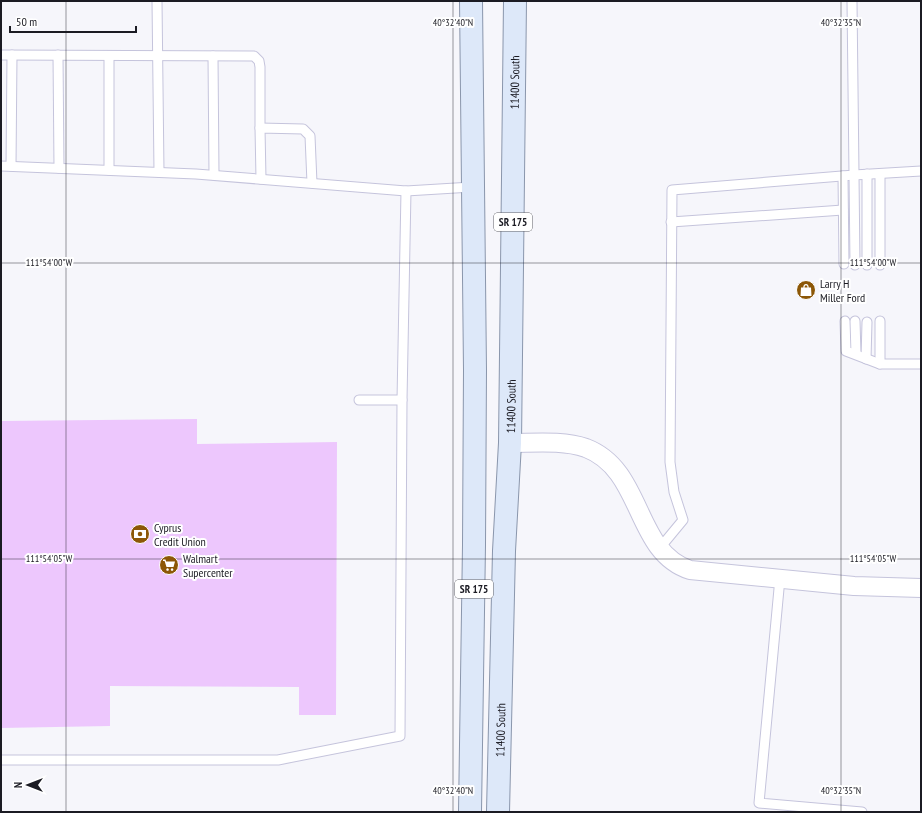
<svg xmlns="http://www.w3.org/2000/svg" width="922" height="813" font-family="'PT Sans Narrow',sans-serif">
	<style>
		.building { fill: #edc7fd }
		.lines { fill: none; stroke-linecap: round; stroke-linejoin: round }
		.lane-casing { stroke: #c5c4dc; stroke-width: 11 }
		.street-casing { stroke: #c5c4dc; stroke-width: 20 }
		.primary-casing { stroke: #8a96ac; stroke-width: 24 }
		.lane { stroke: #fff; stroke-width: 9 }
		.street { stroke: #fff; stroke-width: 18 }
		.primary { stroke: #dde8f9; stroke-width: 22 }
		.ticks { fill: none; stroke: #1b1b23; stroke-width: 1; stroke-opacity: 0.45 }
		.labels { text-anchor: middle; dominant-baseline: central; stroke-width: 4; stroke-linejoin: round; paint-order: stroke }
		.shield { fill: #fff; stroke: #5f5f65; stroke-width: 1 }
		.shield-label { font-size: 11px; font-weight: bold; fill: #1b1b23 }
		.street-label { font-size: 12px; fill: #1b1b23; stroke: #fff }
		.poi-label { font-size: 12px; fill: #1b1b23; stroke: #fff; text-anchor: start }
		.ticks-label { font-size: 10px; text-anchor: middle; fill: #1b1b23; stroke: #fff; stroke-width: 4; stroke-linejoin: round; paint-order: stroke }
	</style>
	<rect width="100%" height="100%" fill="#f6f6fb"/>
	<path class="building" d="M197 419V444L337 442 336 715H299V687L110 686V726L1 728V421Z"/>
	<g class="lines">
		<defs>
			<g id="lane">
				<path d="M157 1 159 172"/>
				<path d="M1 55 254 56 259 61 260 67V128"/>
				<path d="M58 55 59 168"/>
				<path d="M213 56 214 175"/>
				<path d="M1 166 196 174 406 191"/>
				<path d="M11 166 12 55"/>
				<path d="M109 170V56"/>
				<path d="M867 174V265"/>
				<path d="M880 174V265"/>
				<path d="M843 176 844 264"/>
				<path d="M261 179 260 128 303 129 310 136 312 183"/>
				<path d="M671 222 843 210"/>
				<path d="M855 265 854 175 921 171"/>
				<path d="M845 321 846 351 880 364"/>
				<path d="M855 321 856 354"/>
				<path d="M880 321V364H921"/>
				<path d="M866 359 867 322"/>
				<path d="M359 400H402L406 191 472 187"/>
				<path d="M659 549 683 520 674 492 670 462 672 190 854 175 852 1"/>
				<path d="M780 578 759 803 862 812"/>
				<path d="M1 760H278L400 736 402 400"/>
			</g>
			<path id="street" d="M510 443C534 443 563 440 586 448 644 470 634 552 690 570L854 586 921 588"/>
			<g id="primary">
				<path d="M470 812 474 545 475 370 471 1"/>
				<path id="s1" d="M498 812 504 551 510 443 515 1"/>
			</g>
		</defs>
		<use href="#lane" class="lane-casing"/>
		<use href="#street" class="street-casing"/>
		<use href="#primary" class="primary-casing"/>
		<use href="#lane" class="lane"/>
		<use href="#street" class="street"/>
		<use href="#primary" class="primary"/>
	</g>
	<path class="ticks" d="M66 1V812M453 1V812M841 1V812M1 263H921M1 559H921"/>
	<defs>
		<symbol id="shop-disc" viewBox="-11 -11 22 22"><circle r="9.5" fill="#8c5707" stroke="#fff"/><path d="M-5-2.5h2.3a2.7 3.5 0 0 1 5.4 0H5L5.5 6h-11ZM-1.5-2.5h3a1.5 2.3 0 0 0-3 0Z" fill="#fff"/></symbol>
		<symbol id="bank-disc" viewBox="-11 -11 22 22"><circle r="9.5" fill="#8c5707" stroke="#fff"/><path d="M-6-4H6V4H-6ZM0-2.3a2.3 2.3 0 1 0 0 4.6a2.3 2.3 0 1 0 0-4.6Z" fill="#fff"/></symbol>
		<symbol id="supermarket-disc" viewBox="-11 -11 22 22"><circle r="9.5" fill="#8c5707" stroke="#fff"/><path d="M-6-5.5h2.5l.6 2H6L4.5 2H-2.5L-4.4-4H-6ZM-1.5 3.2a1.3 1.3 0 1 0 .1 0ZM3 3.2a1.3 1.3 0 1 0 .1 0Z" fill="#fff"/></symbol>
	</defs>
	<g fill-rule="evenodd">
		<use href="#shop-disc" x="795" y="279" width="22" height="22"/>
		<use href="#bank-disc" x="129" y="523" width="22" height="22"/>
		<use href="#supermarket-disc" x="158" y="554" width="22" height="22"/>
	</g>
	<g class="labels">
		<g class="shield">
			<rect x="494" y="213" width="38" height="18" rx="3"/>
			<rect x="455" y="580" width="38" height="18" rx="3"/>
		</g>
		<g class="shield-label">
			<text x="513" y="222">SR 175</text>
			<text x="474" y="589">SR 175</text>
		</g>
		<g class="street-label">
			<text stroke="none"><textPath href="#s1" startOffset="730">11400 South</textPath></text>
			<text stroke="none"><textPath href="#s1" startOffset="406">11400 South</textPath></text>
			<text stroke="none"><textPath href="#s1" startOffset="82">11400 South</textPath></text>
		</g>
		<g class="poi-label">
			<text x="820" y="283">Larry H<tspan x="820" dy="14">Miller Ford</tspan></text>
			<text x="154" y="527">Cyprus<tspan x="154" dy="14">Credit Union</tspan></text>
			<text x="183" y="558">Walmart<tspan x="183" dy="14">Supercenter</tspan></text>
		</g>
	</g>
	<g class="ticks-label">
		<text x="453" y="26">40°32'40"N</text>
		<text x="841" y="26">40°32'35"N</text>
		<text x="873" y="266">111°54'00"W</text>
		<text x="49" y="266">111°54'00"W</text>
		<text x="873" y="562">111°54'05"W</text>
		<text x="49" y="562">111°54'05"W</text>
		<text x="453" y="794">40°32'40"N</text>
		<text x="841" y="794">40°32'35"N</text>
	</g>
	<rect width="922" height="813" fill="none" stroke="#1b1b23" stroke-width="4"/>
	<g transform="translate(28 785) rotate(270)" stroke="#ffffff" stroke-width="3" paint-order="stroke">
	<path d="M0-3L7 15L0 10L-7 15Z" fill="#1b1b23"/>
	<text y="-6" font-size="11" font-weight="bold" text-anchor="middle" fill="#1b1b23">N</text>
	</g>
	<path d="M10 26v6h126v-6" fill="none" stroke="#1b1b23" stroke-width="2"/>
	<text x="16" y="26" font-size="12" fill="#1b1b23" stroke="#ffffff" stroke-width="3" paint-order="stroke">50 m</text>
</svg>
